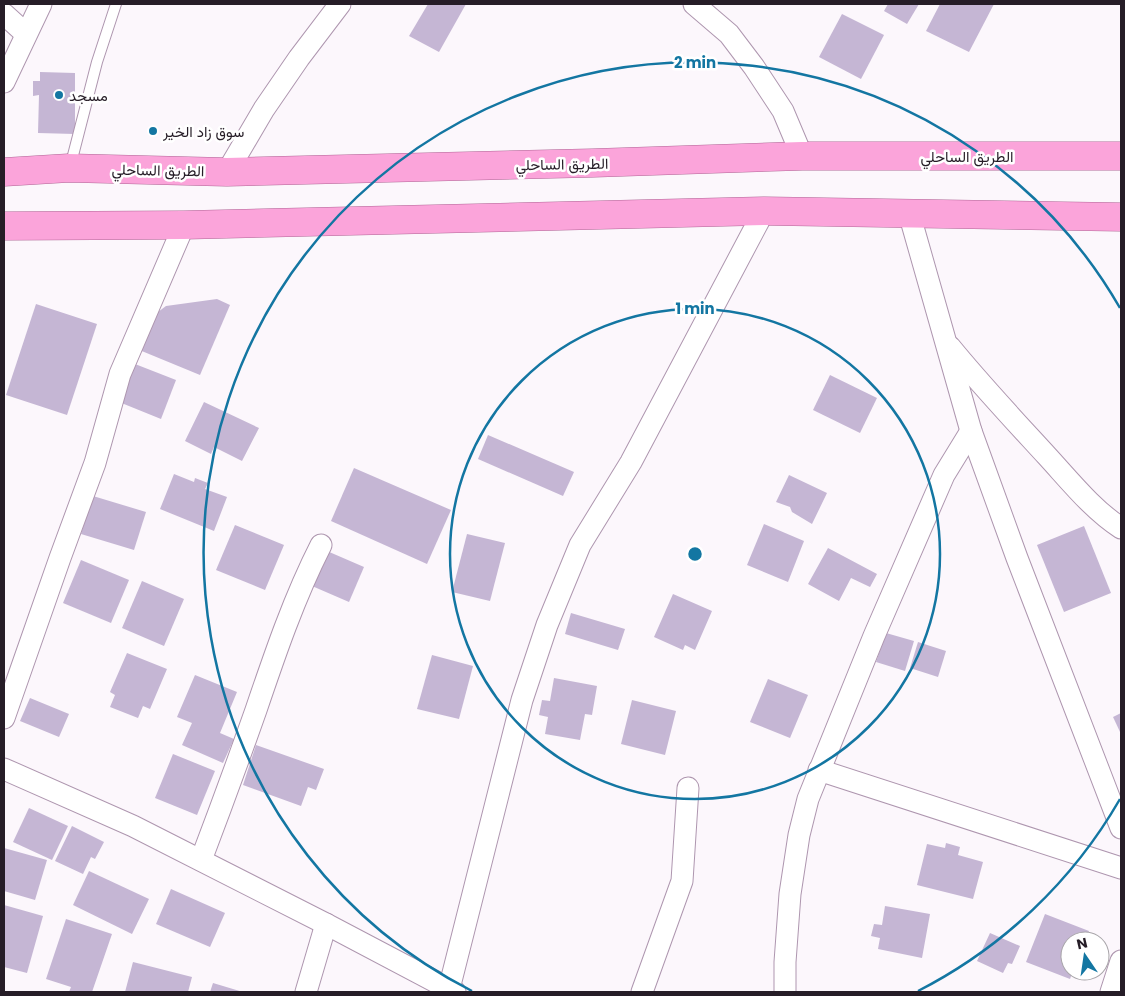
<svg xmlns="http://www.w3.org/2000/svg" width="1125" height="996" font-family="Poppins,Vazirmatn,sans-serif">
	<style>
		.building { fill: #c5b6d4 }
		.lines { fill: none; stroke-linecap: round; stroke-linejoin: round }
		.service-casing { stroke: #ae96af; stroke-width: 12 }
		.minor-casing { stroke: #ae96af; stroke-width: 23 }
		.trunk-casing { stroke: #b06696; stroke-width: 29 }
		.service { stroke: #fff; stroke-width: 10 }
		.minor { stroke: #fff; stroke-width: 21 }
		.trunk { stroke: #fba4da; stroke-width: 28 }
		.ring { fill: none; stroke: #1376a2; stroke-width: 2.5 }
		.poi-dot { fill: #1376a2; stroke: #fff; stroke-width: 2 }
		.labels { text-anchor: middle; dominant-baseline: central; stroke-width: 5; stroke-linejoin: round; paint-order: stroke }
		.poi-label { font-size: 15px; fill: #261d27; stroke: #fff; text-anchor: start }
		.street-label { font-size: 15px; fill: #261d27; stroke: #fff }
		.centre { fill: #1376a2; stroke: #fff; stroke-width: 2.5 }
		.ring-label { font-size: 15px; text-anchor: middle; font-weight: bold; fill: #1376a2; stroke: #fff; stroke-width: 5; stroke-linejoin: round; paint-order: stroke }
	</style>
	<rect width="100%" height="100%" fill="#fcf7fc"/>
	<g class="building">
		<path d="M428 4H466L439 52 409 36Z"/>
		<path d="M888 4H919L907 24 884 11Z"/>
		<path d="M940 4H994L969 52 926 31Z"/>
		<path d="M842 14 884 35 861 79 819 57Z"/>
		<path d="M40 72 75 73V134L38 133 39 95 33 96V81H40Z"/>
		<path d="M217 299 230 305 200 375 132 347 142 324 166 306Z"/>
		<path d="M36 304 97 324 67 415 6 395Z"/>
		<path d="M135 364 176 380 161 419 119 402Z"/>
		<path d="M830 375 877 398 860 433 813 410Z"/>
		<path d="M204 402 259 428 242 461 214 447 211 454 185 441Z"/>
		<path d="M488 435 574 472 563 496 478 459Z"/>
		<path d="M354 468 451 510 427 564 331 521Z"/>
		<path d="M174 474 194 482 195 478 208 483 205 489 227 497 214 531 160 509Z"/>
		<path d="M789 475 827 493 812 524 792 512 790 507 776 502Z"/>
		<path d="M93 496 146 512 134 550 81 534Z"/>
		<path d="M764 524 804 541 788 582 747 565Z"/>
		<path d="M235 525 284 545 265 590 216 570Z"/>
		<path d="M1084 526 1111 593 1064 612 1037 545Z"/>
		<path d="M467 534 505 543 490 601 452 592Z"/>
		<path d="M828 548 877 574 870 587 851 578 839 601 808 584Z"/>
		<path d="M327 551 364 567 349 602 312 586Z"/>
		<path d="M81 560 129 580 111 623 63 603Z"/>
		<path d="M142 581 184 599 164 646 122 628Z"/>
		<path d="M673 594 712 611 695 650 685 645 683 650 654 637Z"/>
		<path d="M571 613 625 629 618 650 565 634Z"/>
		<path d="M886 633 914 641 905 671 876 662Z"/>
		<path d="M918 642 946 651 938 677 910 668Z"/>
		<path d="M127 653 167 669 150 709 143 706 138 718 110 707 115 695 110 692Z"/>
		<path d="M432 655 473 666 459 719 417 709Z"/>
		<path d="M195 675 237 692 220 733 234 739 223 763 182 745 192 723 177 717Z"/>
		<path d="M554 678 597 686 592 715 585 714 580 740 545 734 548 717 539 715 542 700 550 701Z"/>
		<path d="M768 679 808 695 790 738 750 722Z"/>
		<path d="M30 698 69 714 59 737 20 721Z"/>
		<path d="M632 700 676 711 665 755 621 744Z"/>
		<path d="M1121 713V734L1113 717Z"/>
		<path d="M256 745 324 769 316 790 308 787 301 806 243 785Z"/>
		<path d="M173 754 215 771 197 815 155 798Z"/>
		<path d="M29 808 68 826 52 860 13 842Z"/>
		<path d="M72 826 104 842 95 859 91 857 83 874 55 861Z"/>
		<path d="M946 843 960 847 958 855 983 862 973 899 917 885 927 844 945 848Z"/>
		<path d="M4 848 47 860 35 900 4 891Z"/>
		<path d="M89 871 149 899 132 934 73 905Z"/>
		<path d="M171 889 225 913 210 947 156 924Z"/>
		<path d="M4 905 43 916 27 973 4 967Z"/>
		<path d="M885 906 930 914 922 958 878 949 880 938 871 936 874 924 882 925Z"/>
		<path d="M1045 914 1089 931 1085 941H1070V971H1073L1070 979 1026 962Z"/>
		<path d="M66 919 112 934 92 992H69L71 987 46 979Z"/>
		<path d="M990 933 1020 946 1012 964 1008 963 1003 973 977 961Z"/>
		<path d="M133 962 192 977 188 992H125Z"/>
		<path d="M213 983 243 992H210Z"/>
	</g>
	<g class="lines">
		<defs>
			<path id="service" d="M70 167 97 62 116 4"/>
			<g id="minor">
				<path d="M694 4 729 34 754 67 783 111 802 156"/>
				<path d="M4 14 26 34"/>
				<path d="M4 82 41 4"/>
				<path d="M227 172 264 109 299 58 340 4"/>
				<path d="M909 213 971 431 1017 558 1121 828"/>
				<path d="M950 347C981 385 1014 420 1047 456 1070 481 1093 510 1121 528"/>
				<path d="M4 718 60 558 95 463 120 374 184 225"/>
				<path d="M4 769 133 826 326 924 455 992"/>
				<path d="M819 770 1121 868"/>
				<path d="M201 860C220 810 238 761 256 710 275 654 294 598 321 545"/>
				<path d="M449 989 522 700 547 625 580 545 631 462 764 211"/>
				<path d="M306 992 326 924"/>
				<path d="M642 992 682 881 688 788"/>
				<path d="M785 992V962L790 894 799 835 808 799 874 636 944 475 971 431"/>
				<path d="M1111 992 1121 961"/>
			</g>
			<g id="trunk">
				<path d="M4 172 69 168 227 172 593 163 802 156H1121"/>
				<path d="M4 226 184 225 764 211 1121 217"/>
			</g>
		</defs>
		<use href="#service" class="service-casing"/>
		<use href="#minor" class="minor-casing"/>
		<use href="#trunk" class="trunk-casing"/>
		<use href="#service" class="service"/>
		<use href="#minor" class="minor"/>
		<use href="#trunk" class="trunk"/>
	</g>
	<g class="ring">
		<circle cx="695" cy="554" r="245"/>
		<path d="M1120 799A491 491 0 0 1 918 991M472 991A491 491 0 1 1 1120 308"/>
	</g>
	<g class="poi-dot">
		<circle cx="59" cy="95" r="5"/>
		<circle cx="153" cy="131" r="5"/>
	</g>
	<g class="labels">
		<g class="poi-label">
			<text x="69" y="95">مسجد</text>
			<text x="163" y="131">سوق زاد الخير</text>
		</g>
		<g class="street-label">
			<text x="967" y="156">الطريق الساحلي</text>
			<text transform="translate(562 164) rotate(-1)">الطريق الساحلي</text>
			<text transform="translate(158 170) rotate(1)">الطريق الساحلي</text>
		</g>
	</g>
	<circle cx="695" cy="554" r="8" class="centre"/>
	<g class="ring-label">
		<text x="695" y="68">2 min</text>
		<text x="695" y="314">1 min</text>
	</g>
	<rect width="1125" height="996" fill="none" stroke="#261d27" stroke-width="10"/>
	<g transform="translate(1085 956) rotate(347)"><circle r="24" fill="#ffffff" stroke="#a8a5a9"/>
	<path d="M0-4L9 19L0 12L-9 19Z" fill="#1376a2"/>
	<text y="-8" font-size="14" font-weight="bold" text-anchor="middle" fill="#261d27">N</text>
	</g>
</svg>
